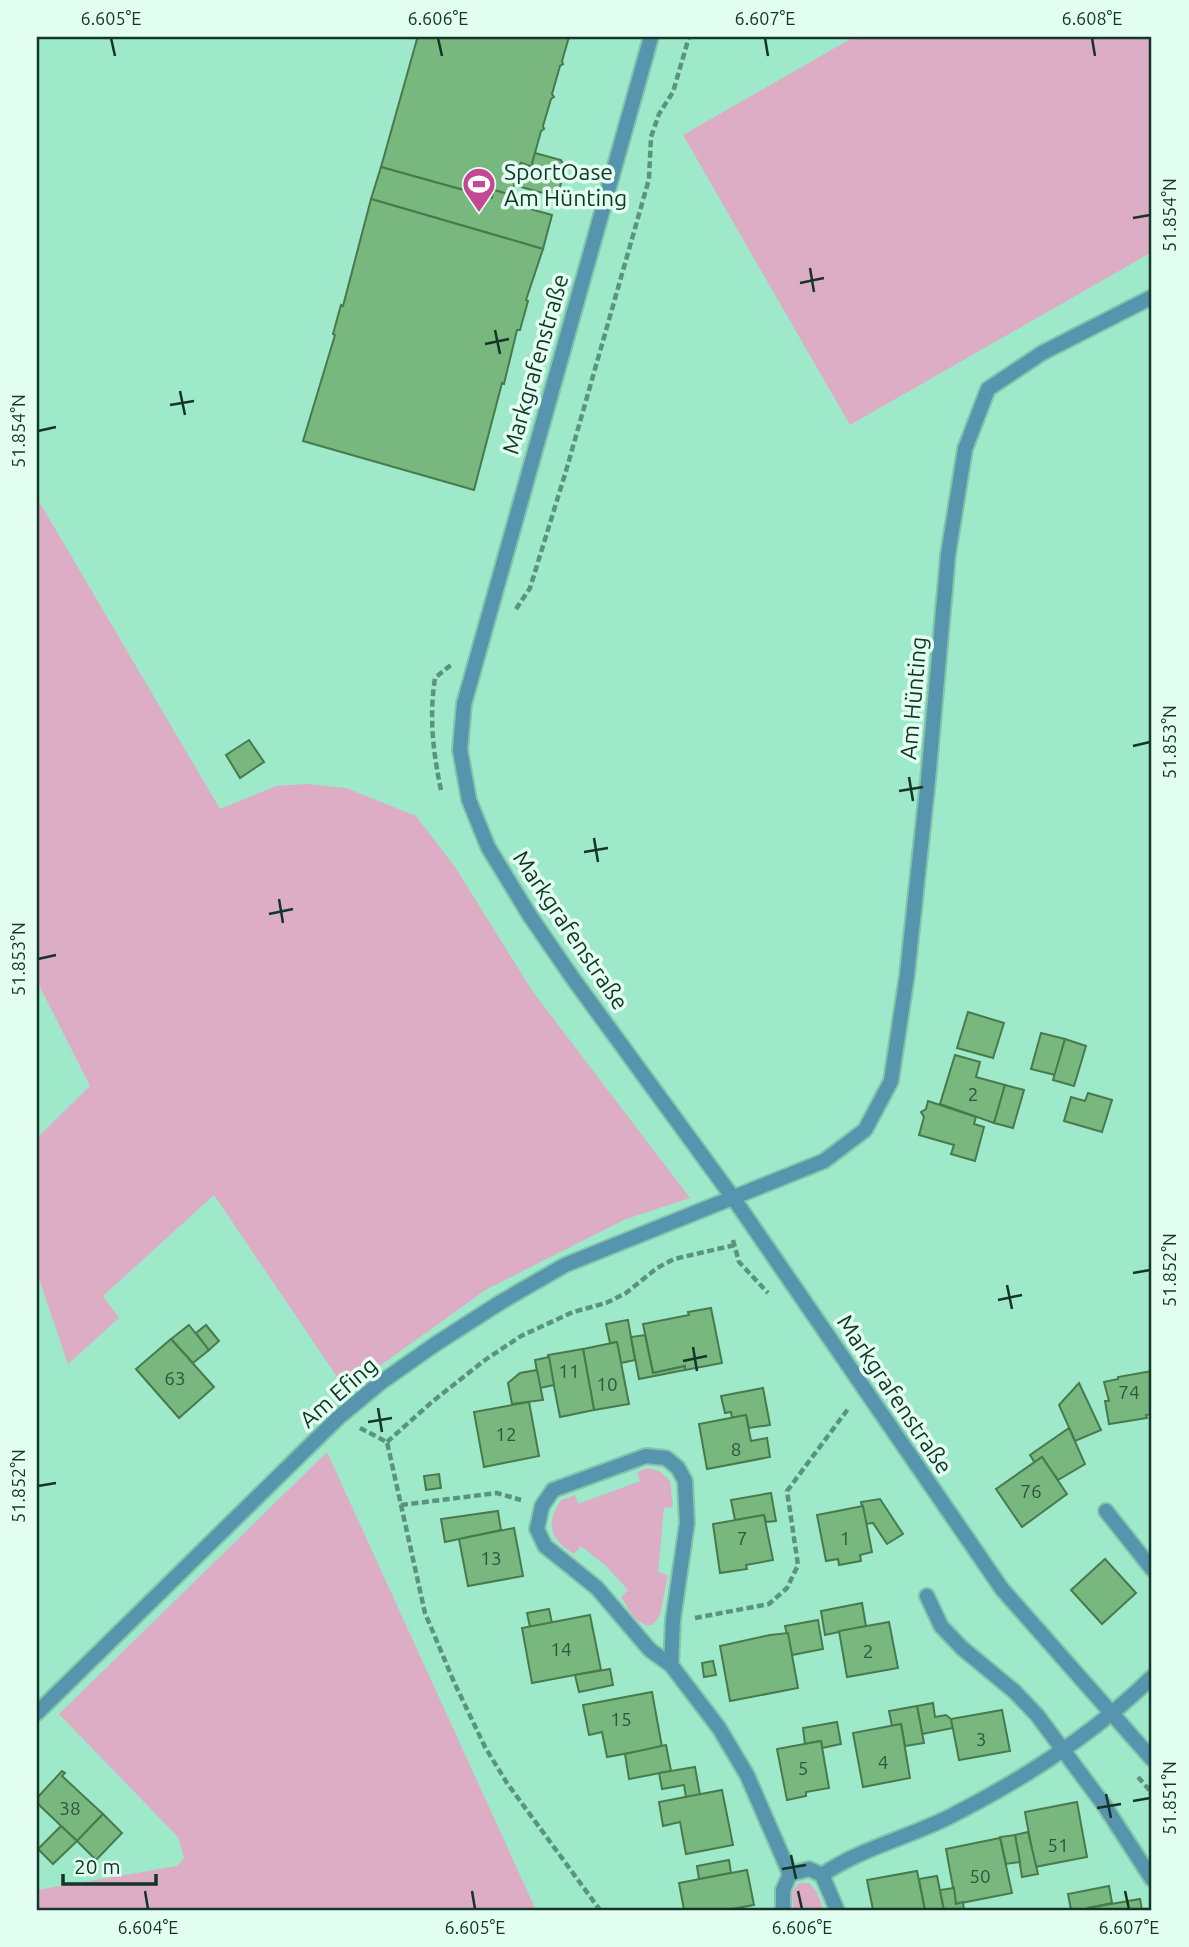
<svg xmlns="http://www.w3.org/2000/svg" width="1189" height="1947" font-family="Ubuntu,sans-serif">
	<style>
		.green { fill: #dcadc5 }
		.building { fill: #78b77e; stroke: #487a4e; stroke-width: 2 }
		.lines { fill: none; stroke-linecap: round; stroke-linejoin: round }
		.street-casing { stroke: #82c5aa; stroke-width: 18 }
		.path { stroke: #5c937d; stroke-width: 4.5; stroke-dasharray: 7 3.5; stroke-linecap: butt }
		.street { stroke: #5794ad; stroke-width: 14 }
		.ticks { fill: none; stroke: #153529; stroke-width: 2.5 }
		.labels { text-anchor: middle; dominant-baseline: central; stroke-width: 7; stroke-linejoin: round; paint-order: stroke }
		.number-label { font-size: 19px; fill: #2e563e }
		.poi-label { font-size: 23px; fill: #153529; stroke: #e2fff2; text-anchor: start }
		.street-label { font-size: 23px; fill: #153529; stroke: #e2fff2 }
		.neatline { fill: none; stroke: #153529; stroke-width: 2.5 }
		.ticks-label { font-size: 18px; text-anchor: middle; fill: #153529 }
	</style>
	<rect width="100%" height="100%" fill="#9de9ca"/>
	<g class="green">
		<path d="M854 37H1152V252L850 425 683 135Z"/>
		<path d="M37 498 220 809 276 786 306 784 346 788 416 816 455 867 533 992 690 1198 626 1219 487 1289 346 1390 214 1195 103 1296 119 1318 68 1364 37 1273V1138L90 1086 37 981Z"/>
		<path d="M327 1452 536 1910H37V1890L177 1866 184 1858 178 1837 59 1714Z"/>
		<path d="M648 1468 659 1471 670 1481 673 1507 664 1508 658 1572 668 1575 660 1615 653 1625C636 1627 629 1609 621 1597L628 1590 605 1565 581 1546 574 1554C550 1539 545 1524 561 1500L575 1495 578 1504 640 1481 637 1472Z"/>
		<path d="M799 1883H809L816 1891 824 1910H793L792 1892Z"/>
	</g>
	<g class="building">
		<path d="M421 37H569L562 61 563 64 560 66 552 94 554 97 551 99 543 126 544 129 541 131 532 164 533 167 521 163 511 195 494 190 492 198 381 167 417 39Z"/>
		<path d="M535 153 561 160 565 168 559 190 550 195 514 185 521 163 533 167 532 164Z"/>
		<path d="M381 167 492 198 494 190 511 195 509 203 552 215 543 249 371 199Z"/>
		<path d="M371 199 543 249 526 300 528 301 520 330H517L504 384 502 383 474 490 303 441 335 335 333 334 341 305 343 306Z"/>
		<path d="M249 740 264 762 240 778 226 755Z"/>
		<path d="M968 1012 1004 1023 993 1058 957 1048Z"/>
		<path d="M1041 1033 1065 1039 1055 1075 1031 1069Z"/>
		<path d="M1065 1039 1086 1046 1074 1086 1053 1080Z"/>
		<path d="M955 1055 980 1062 976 1077 1005 1085 994 1123 940 1104Z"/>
		<path d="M1005 1085 1024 1090 1013 1128 994 1123Z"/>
		<path d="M1088 1093 1112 1100 1102 1132 1064 1121 1071 1097 1085 1101Z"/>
		<path d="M928 1101 976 1117 974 1124 984 1127 975 1161 951 1154 954 1145 919 1135 924 1117 921 1112 926 1109Z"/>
		<path d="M711 1308 722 1363 685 1370V1366L653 1373 643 1324 689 1315 688 1312Z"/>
		<path d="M628 1320 635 1360 621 1363 617 1342 610 1343 606 1324Z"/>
		<path d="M189 1325 209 1350 193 1363 171 1339Z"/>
		<path d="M206 1325 219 1341 209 1350 196 1333Z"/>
		<path d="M645 1335 653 1373 685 1366V1370L639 1379 631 1337Z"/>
		<path d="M171 1339 214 1387 179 1418 136 1369Z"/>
		<path d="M617 1342 629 1404 594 1410 583 1349Z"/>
		<path d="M583 1349 594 1410 560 1417 548 1355Z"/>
		<path d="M549 1357 554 1385 540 1388 535 1360Z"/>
		<path d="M537 1370 543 1400 512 1404 508 1383 520 1373Z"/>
		<path d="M1152 1371V1414L1146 1415 1147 1418 1109 1424 1105 1401H1109L1104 1382 1118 1379V1377Z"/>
		<path d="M1079 1383 1101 1430 1075 1441 1059 1405Z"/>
		<path d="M763 1388 770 1425 749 1428 746 1415 732 1418 731 1412 725 1413 721 1396Z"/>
		<path d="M529 1402 539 1456 484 1467 474 1412Z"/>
		<path d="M746 1415 751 1441 767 1438 770 1457 707 1469 699 1424Z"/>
		<path d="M1069 1428 1085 1464 1058 1480 1042 1457 1035 1463 1030 1455Z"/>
		<path d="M1042 1457 1067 1494 1022 1527 996 1489Z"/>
		<path d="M439 1474 441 1488 426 1490 424 1476Z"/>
		<path d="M771 1493 776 1521 766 1522 764 1515 735 1520 731 1500Z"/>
		<path d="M880 1499 903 1534 887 1544 873 1523 866 1524 861 1502Z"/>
		<path d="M863 1506 872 1552 860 1555 861 1561 839 1565 838 1559 826 1561 817 1515Z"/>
		<path d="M498 1511 501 1530 445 1542 441 1519Z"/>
		<path d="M764 1515 773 1560 746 1565 747 1569 720 1573 713 1524Z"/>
		<path d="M514 1528 523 1576 468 1586 459 1539Z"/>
		<path d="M1105 1559 1136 1593 1102 1624 1071 1590Z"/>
		<path d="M862 1603 866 1626 825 1635 821 1611Z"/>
		<path d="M549 1609 552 1623 530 1627 527 1613Z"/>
		<path d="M590 1615 601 1670 532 1683 522 1628Z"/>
		<path d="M818 1620 823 1649 792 1655 785 1626Z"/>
		<path d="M889 1622 898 1668 847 1677 839 1631Z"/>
		<path d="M788 1633 798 1688 730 1701 720 1646 770 1635Z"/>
		<path d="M713 1661 716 1675 704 1677 702 1663Z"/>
		<path d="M610 1669 613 1685 579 1692 575 1675Z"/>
		<path d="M652 1692 662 1747 607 1757 602 1732 589 1735 583 1705Z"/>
		<path d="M933 1703 935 1717 946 1715 951 1719 953 1728 922 1734 917 1706Z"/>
		<path d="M917 1706 924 1743 905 1746 901 1724 892 1726 889 1711Z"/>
		<path d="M1002 1710 1010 1751 959 1760 951 1719Z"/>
		<path d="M837 1722 841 1744 822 1748 821 1741 805 1744 803 1728Z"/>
		<path d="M901 1724 910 1778 863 1787 853 1733Z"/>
		<path d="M821 1741 829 1788 806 1792V1796L787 1800 777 1749Z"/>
		<path d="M666 1745 671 1771 629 1779 625 1754Z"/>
		<path d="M695 1767 700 1795 686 1797 684 1785 662 1789 659 1773Z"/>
		<path d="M62 1771 65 1773 62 1776 103 1814 77 1841 37 1803V1798Z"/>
		<path d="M722 1790 733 1845 686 1854 680 1822 663 1826 659 1802Z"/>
		<path d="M1077 1802 1087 1857 1035 1867 1025 1812Z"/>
		<path d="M103 1814 122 1833 96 1860 77 1841Z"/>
		<path d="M61 1826 77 1841 53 1864 38 1849Z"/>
		<path d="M1028 1832 1038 1874 1022 1877 1015 1835Z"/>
		<path d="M1015 1835 1020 1862 1006 1864 1000 1837Z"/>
		<path d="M1000 1838 1012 1893 956 1904 946 1849Z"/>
		<path d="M729 1860 731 1873 699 1879 697 1866Z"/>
		<path d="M747 1870 754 1905 726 1910H684L679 1883Z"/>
		<path d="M917 1871 925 1910H873L867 1880Z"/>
		<path d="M937 1876 944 1910H925L919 1879Z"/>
		<path d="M1109 1886 1112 1903 1088 1908 1089 1910H1071L1068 1894Z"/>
		<path d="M954 1888 956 1904 963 1902 964 1910H944L940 1890Z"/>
		<path d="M1140 1899 1142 1910H1089L1088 1908Z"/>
	</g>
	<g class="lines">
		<defs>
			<g id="street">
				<path d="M651 37 464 704 460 750 469 800 488 847 530 916 574 980 734 1199 1002 1589 1152 1759"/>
				<path d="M1106 1511 1152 1569"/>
				<path d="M927 1596 941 1626 962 1648 1014 1691 1037 1715 1104 1805 1152 1879"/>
				<path d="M671 1665 650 1650 597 1588 545 1546 537 1529 542 1506 553 1490 646 1456 666 1458 678 1468 685 1481 687 1523 673 1620 671 1665 719 1728 747 1775 790 1874"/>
				<path d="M37 1713 339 1417 380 1383 437 1343 501 1302 565 1265 824 1161 865 1130 891 1081 907 975 928 780 948 555 965 449 988 389 1042 353 1152 297"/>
				<path d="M822 1875C861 1848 907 1838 949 1817 1022 1780 1093 1735 1152 1677"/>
				<path d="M783 1910V1890L790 1874 809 1869 822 1875 837 1910"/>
			</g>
		</defs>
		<use href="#street" class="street-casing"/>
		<g class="path">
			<path d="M516 609 530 588 566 471 649 179 651 137 659 114 673 92 689 37"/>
			<path d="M441 790C433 752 429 717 435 678L452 664"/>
			<path d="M733 1240 739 1262 768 1293"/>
			<path d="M360 1428 387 1442 425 1613 454 1682 485 1747 507 1783 600 1910"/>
			<path d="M387 1442 433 1401 485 1360 521 1336 573 1312 606 1303 626 1293 657 1268 674 1259 735 1245"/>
			<path d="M401 1505 497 1493 521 1500"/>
			<path d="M695 1618 769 1604 787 1588 798 1565 787 1491 848 1409"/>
			<path d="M1138 1777 1152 1793"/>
		</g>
		<use href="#street" class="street"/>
	</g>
	<path class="ticks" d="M111 38 115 56M438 38 442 56M765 38 768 56M1092 38 1095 56M1133 218 1150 215M810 268 814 292M800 283 824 278M495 330 500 354M485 344 509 339M180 391 185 415M170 405 194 401M38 431 56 427M1133 746 1150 742M909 777 913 801M899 791 923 787M594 838 598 862M584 852 608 848M279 899 283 923M269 914 293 909M38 959 56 955M1133 1273 1150 1270M1007 1285 1012 1309M998 1300 1022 1295M693 1347 697 1371M683 1361 707 1356M378 1408 382 1432M368 1422 392 1418M38 1486 56 1483M1106 1794 1111 1818M1133 1801 1150 1798M1097 1808 1121 1804M791 1855 796 1879M782 1869 806 1865M145 1891 148 1909M472 1891 475 1909M798 1891 802 1909M1125 1891 1129 1909"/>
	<defs>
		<symbol id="stadium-pin" viewBox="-11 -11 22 30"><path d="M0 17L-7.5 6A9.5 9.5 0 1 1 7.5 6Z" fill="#c64793" stroke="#e2fff2"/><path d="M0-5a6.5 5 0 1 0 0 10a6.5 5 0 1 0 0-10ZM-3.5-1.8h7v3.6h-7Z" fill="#fff"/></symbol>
	</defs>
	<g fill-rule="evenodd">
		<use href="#stadium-pin" x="460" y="165" width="38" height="52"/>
	</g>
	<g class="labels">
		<g class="number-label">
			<text x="973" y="1094">2</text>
			<text x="569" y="1371">11</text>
			<text x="175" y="1378">63</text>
			<text x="607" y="1384">10</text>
			<text x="1129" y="1392">74</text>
			<text x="506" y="1434">12</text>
			<text x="736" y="1449">8</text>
			<text x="1031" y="1491">76</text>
			<text x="742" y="1538">7</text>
			<text x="845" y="1538">1</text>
			<text x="491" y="1558">13</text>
			<text x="561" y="1649">14</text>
			<text x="868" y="1651">2</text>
			<text x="621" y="1719">15</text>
			<text x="981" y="1739">3</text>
			<text x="883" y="1762">4</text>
			<text x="803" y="1768">5</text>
			<text x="70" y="1808">38</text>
			<text x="1058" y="1845">51</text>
			<text x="980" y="1876">50</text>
		</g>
		<g class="poi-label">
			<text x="504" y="171">SportOase<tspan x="504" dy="26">Am Hünting</tspan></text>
		</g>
		<g class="street-label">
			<text transform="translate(535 364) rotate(-74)">Markgrafenstraße</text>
			<text transform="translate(913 698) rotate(-85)">Am Hünting</text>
			<text transform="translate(571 930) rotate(56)">Markgrafenstraße</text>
			<text transform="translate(338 1392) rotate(-41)">Am Efing</text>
			<text transform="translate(895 1394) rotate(56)">Markgrafenstraße</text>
		</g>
	</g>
	<rect width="1189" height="1947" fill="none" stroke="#e2fff2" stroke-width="77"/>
	<path d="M63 1874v10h93v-10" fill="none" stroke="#153529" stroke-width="3.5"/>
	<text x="74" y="1874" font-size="21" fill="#153529" stroke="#e2fff2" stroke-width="5" paint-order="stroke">20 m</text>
	<rect x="38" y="38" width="1112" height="1871" class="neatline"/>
	<g class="ticks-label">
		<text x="111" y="25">6.605°E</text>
		<text x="438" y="25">6.606°E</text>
		<text x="765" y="25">6.607°E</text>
		<text x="1092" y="25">6.608°E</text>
		<text transform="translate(1170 215) rotate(-90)" y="6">51.854°N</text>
		<text transform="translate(19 431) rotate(-90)" y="6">51.854°N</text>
		<text transform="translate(1170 742) rotate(-90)" y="6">51.853°N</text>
		<text transform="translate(19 959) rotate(-90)" y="6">51.853°N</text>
		<text transform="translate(1170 1270) rotate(-90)" y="6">51.852°N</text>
		<text transform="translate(19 1486) rotate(-90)" y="6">51.852°N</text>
		<text transform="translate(1170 1798) rotate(-90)" y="6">51.851°N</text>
		<text x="148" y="1934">6.604°E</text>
		<text x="475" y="1934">6.605°E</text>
		<text x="802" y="1934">6.606°E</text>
		<text x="1129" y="1934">6.607°E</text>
	</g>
</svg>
